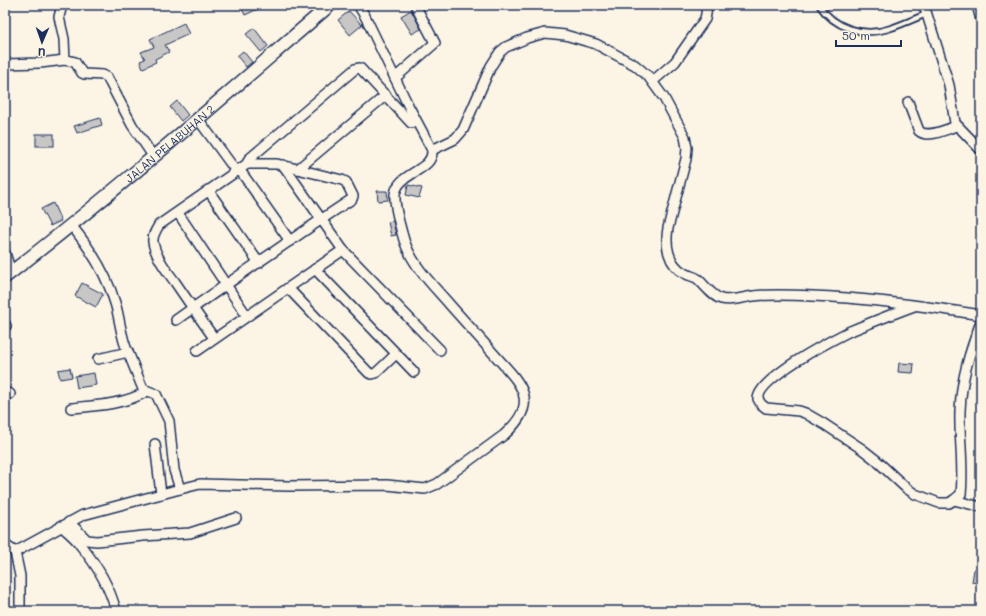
<svg xmlns="http://www.w3.org/2000/svg" width="986" height="616" font-family="Mali,sans-serif">
	<style>
		.building { fill: #c8c7c6; stroke: #1b2f5e }
		.lines { fill: none; stroke-linecap: round; stroke-linejoin: round }
		.service-casing { stroke: #1b2f5e; stroke-width: 8 }
		.minor-casing { stroke: #1b2f5e; stroke-width: 12 }
		.secondary-casing { stroke: #1b2f5e; stroke-width: 15 }
		.service { stroke: #fcf5e5; stroke-width: 4.5 }
		.minor { stroke: #fcf5e5; stroke-width: 9 }
		.secondary { stroke: #fcf5e5; stroke-width: 12 }
		.labels { text-anchor: middle; dominant-baseline: central; stroke-width: 3; stroke-linejoin: round; paint-order: stroke }
		.street-label { font-size: 11px; fill: #1b2f5e; stroke: #fcf5e5 }
	</style>
	<rect width="100%" height="100%" fill="#fcf5e5"/>
	<filter id="ink" filterUnits="userSpaceOnUse"><feTurbulence type="fractalNoise" baseFrequency=".025" numOctaves="2"/><feDisplacementMap in="SourceGraphic" scale="8" xChannelSelector="R" yChannelSelector="G"/><feConvolveMatrix kernelMatrix="1 2 1 2 8 2 1 2 1" color-interpolation-filters="sRGB"/></filter>
	<g filter="url(#ink)">
		<g class="building">
			<path d="M240 5H267L245 15Z"/>
			<path d="M411 10 421 29 412 34 401 16Z"/>
			<path d="M349 11 362 25 350 35 338 20Z"/>
			<path d="M184 23 189 34 165 45 169 52 155 59 156 62 143 68 140 61 145 59 141 52 154 47 150 39Z"/>
			<path d="M254 28 268 46 261 52 246 34Z"/>
			<path d="M243 51 252 62 246 67 237 56Z"/>
			<path d="M177 101 188 115 181 121 170 107Z"/>
			<path d="M100 118 102 125 77 133 74 126Z"/>
			<rect x="36" y="134" width="18" height="12"/>
			<path d="M408 185 422 188 419 198 406 195Z"/>
			<path d="M377 191H387L388 200 378 201Z"/>
			<path d="M53 203 61 221 50 226 41 209Z"/>
			<path d="M393 221 396 235 391 236 388 222Z"/>
			<path d="M82 283 103 294 96 307 75 296Z"/>
			<path d="M899 363 914 364 913 373 898 372Z"/>
			<path d="M70 368 72 377 60 379 58 370Z"/>
			<path d="M94 373 96 385 77 388 75 376Z"/>
			<path d="M974 569 981 570V584L972 582Z"/>
		</g>
		<g class="lines">
			<defs>
				<path id="service" d="M819 5C834 28 863 37 888 29 901 25 914 19 926 14"/>
				<g id="minor">
					<path d="M62 5 59 17 64 39 65 60 75 62 82 73 84 74 103 75 107 77 132 125 153 156"/>
					<path d="M924 5 949 85 955 123 981 150"/>
					<path d="M977 5 981 20"/>
					<path d="M5 64 40 63 65 60"/>
					<path d="M395 78 435 43 415 5"/>
					<path d="M653 81 675 62 705 19 706 14 707 5"/>
					<path d="M908 102 919 131C928 139 946 129 957 126"/>
					<path d="M198 119 236 171"/>
					<path d="M432 150 455 139 463 130 491 66 500 52 506 47 527 38 545 33 565 35 596 44 635 65 648 76 664 98 685 137 687 148 686 159 668 228C665 245 668 264 684 273 689 276 694 276 698 279 705 286 712 296 721 299 733 302 743 297 754 296 773 294 793 295 812 296 869 298 925 306 981 315"/>
					<path d="M247 164 249 159 355 69 360 68 411 123"/>
					<path d="M239 169 290 241"/>
					<path d="M298 169 386 95"/>
					<path d="M208 190 259 263"/>
					<path d="M178 213 247 316"/>
					<path d="M71 225C90 248 107 275 115 303 120 318 121 339 128 352L98 359"/>
					<path d="M343 250 440 350"/>
					<path d="M5 253 11 272"/>
					<path d="M315 269 414 372"/>
					<path d="M288 288 369 373 372 374 376 373 396 354"/>
					<path d="M914 306C892 314 870 323 848 332 830 341 759 378 758 399L761 404 766 408 799 411 805 413 824 424 862 449 876 460 906 488 915 494 939 503H949L954 500 961 494C964 466 959 438 960 411 961 379 970 351 981 322"/>
					<path d="M176 320C234 279 293 238 352 199L353 196 346 182 342 180 277 164H247L159 225C156 230 152 236 153 242 155 256 167 271 175 282 188 301 201 320 214 338"/>
					<path d="M5 324 6 326"/>
					<path d="M197 351 343 250 283 165"/>
					<path d="M128 352 143 389 156 394 169 421 174 470 180 489"/>
					<path d="M5 392 10 394"/>
					<path d="M71 408C95 406 127 404 147 391"/>
					<path d="M155 444 161 494"/>
					<path d="M954 500 981 507"/>
					<path d="M69 522 87 540 97 541 143 536 190 533 236 518"/>
					<path d="M61 526C68 532 76 538 81 546 96 564 110 588 116 611"/>
					<path d="M5 546 8 547 15 552 17 551 83 515 180 489 200 484 288 486 387 485 425 489 437 484 504 435C514 426 527 412 524 397 522 384 509 371 501 362 484 343 467 324 450 305 431 283 409 263 402 233 399 222 394 206 395 194 398 172 434 171 432 150L408 105 365 16 358 5"/>
					<path d="M15 552 20 576V611"/>
				</g>
				<g id="secondary">
					<path id="s1" d="M5 277C117 191 223 97 330 5"/>
				</g>
			</defs>
			<use href="#service" class="service-casing"/>
			<use href="#minor" class="minor-casing"/>
			<use href="#secondary" class="secondary-casing"/>
			<use href="#service" class="service"/>
			<use href="#minor" class="minor"/>
			<use href="#secondary" class="secondary"/>
		</g>
	</g>
	<g class="labels">
		<g class="street-label">
			<text stroke="none"><textPath href="#s1" startOffset="212">JALAN PELABUHAN 2</textPath></text>
		</g>
	</g>
	<rect width="986" height="616" fill="none" stroke="#fcf5e5" stroke-width="20"/>
	<rect x="10" y="10" width="966" height="596" fill="none" stroke="#1b2f5e" stroke-width="1.5" filter="url(#ink)"/>
	<g transform="translate(42 42) rotate(182)" stroke="#fcf5e5" stroke-width="3" paint-order="stroke">
	<path d="M0-3L7 15L0 10L-7 15Z" fill="#1b2f5e"/>
	<text y="-6" font-size="11" font-weight="bold" text-anchor="middle" fill="#1b2f5e">U</text>
	</g>
	<path d="M836 40v6h65v-6" fill="none" stroke="#1b2f5e" stroke-width="2"/>
	<text x="842" y="40" font-size="12" fill="#1b2f5e" stroke="#fcf5e5" stroke-width="3" paint-order="stroke">50 m</text>
</svg>
